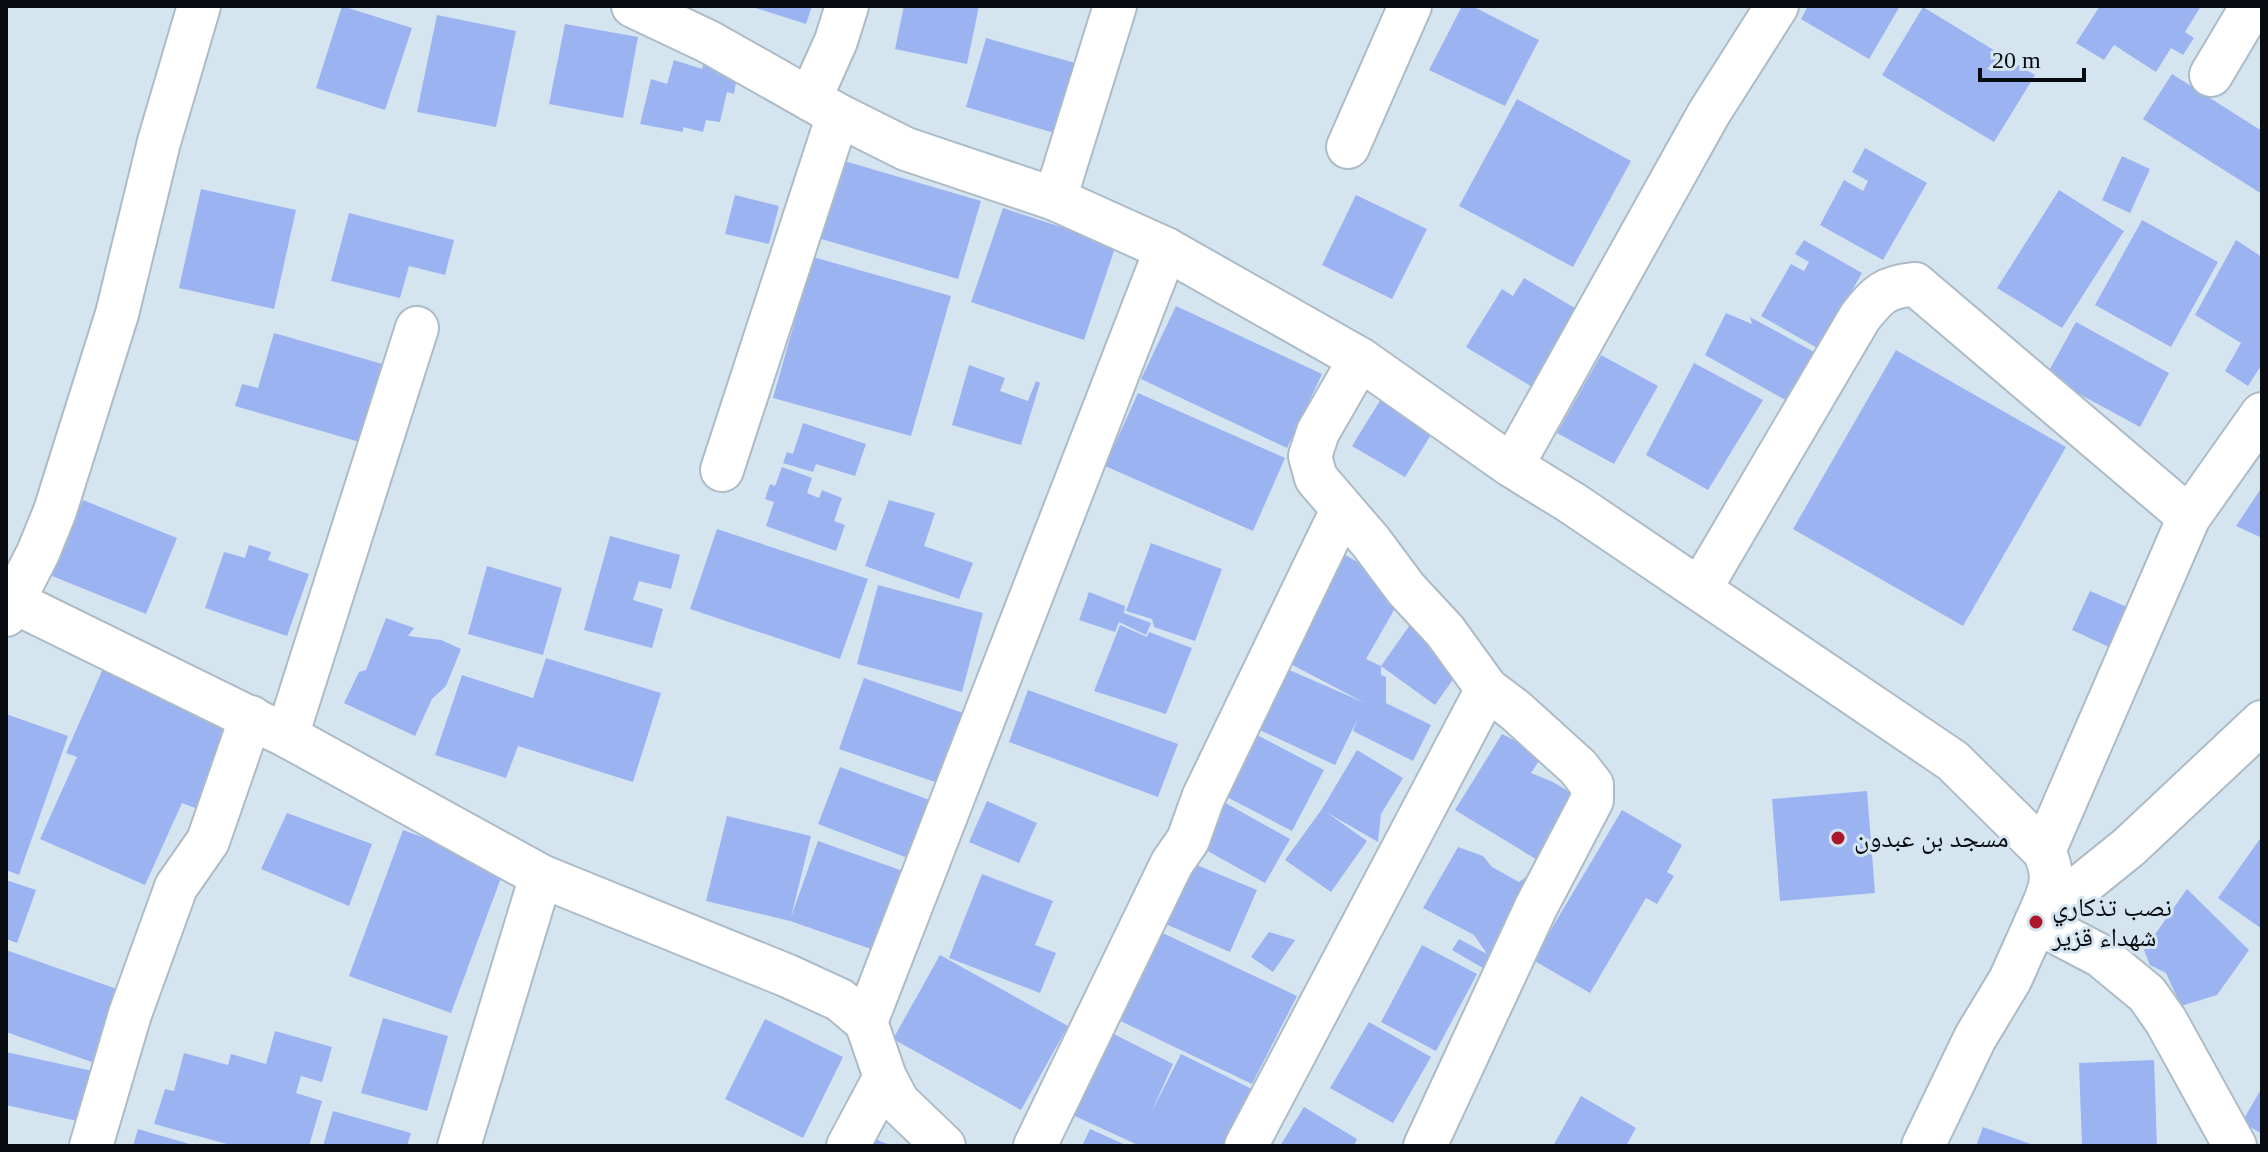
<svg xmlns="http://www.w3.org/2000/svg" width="2268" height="1152" font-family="'Times New Roman','Noto Naskh Arabic',serif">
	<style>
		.building { fill: #9cb3f2 }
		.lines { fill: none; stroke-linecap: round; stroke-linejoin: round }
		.street-casing { stroke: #adbbc6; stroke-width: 46 }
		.street { stroke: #fff; stroke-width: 42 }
		.poi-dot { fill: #ac172b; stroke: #d5e5f0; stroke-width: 3 }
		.labels { text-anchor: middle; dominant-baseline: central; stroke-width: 6; stroke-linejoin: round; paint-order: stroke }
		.poi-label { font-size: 26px; fill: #080c10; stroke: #d5e5f0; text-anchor: start }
	</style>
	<rect width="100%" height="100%" fill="#d5e5f0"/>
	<g class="building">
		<path d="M342 6 412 28 385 110 316 88Z"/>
		<path d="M749 6H812L806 24Z"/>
		<path d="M904 6H979L967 64 895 49Z"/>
		<path d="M1462 6H1472L1539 40 1505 106 1429 70Z"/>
		<path d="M1808 6H1900L1869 59 1801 19Z"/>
		<path d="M2100 6H2201L2185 32 2194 38 2183 55 2171 48 2156 72 2114 45 2104 60 2076 43Z"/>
		<path d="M1923 7 2035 75 1994 142 1882 75Z"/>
		<path d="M437 15 516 31 496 127 417 112Z"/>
		<path d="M565 24 638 37 623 118 549 104Z"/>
		<path d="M986 38 1079 64 1058 134 966 107Z"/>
		<path d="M674 60 702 69 704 62 738 71 734 94 727 92 720 122 706 120 703 132 683 127V132L640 124 651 79 667 84Z"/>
		<path d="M2172 74 2262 131V194L2143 119Z"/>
		<path d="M1517 99 1631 161 1573 267 1459 206Z"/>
		<path d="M1865 148 1927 183 1883 260 1820 225 1844 180 1863 191 1868 181 1852 172Z"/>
		<path d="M2122 156 2150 169 2130 213 2102 200Z"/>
		<path d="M841 160 981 201 958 279 818 238Z"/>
		<path d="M201 189 296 210 274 309 179 288Z"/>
		<path d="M2059 190 2124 231 2062 328 1997 288Z"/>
		<path d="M735 195 779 206 769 244 725 234Z"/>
		<path d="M1356 195 1427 229 1392 299 1322 265Z"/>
		<path d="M1003 208 1116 245 1084 340 971 302Z"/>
		<path d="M349 213 454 240 445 275 409 266 400 298 331 281Z"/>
		<path d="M2142 220 2218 262 2171 347 2095 305Z"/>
		<path d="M1804 240 1862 273 1819 349 1761 316 1791 264 1804 271 1809 262 1795 254Z"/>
		<path d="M2236 240 2262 257V364L2248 386 2225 371 2241 343 2195 315Z"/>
		<path d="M813 257 951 296 911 436 773 398Z"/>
		<path d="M1524 278 1585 314 1539 391 1466 347 1502 289 1513 296Z"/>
		<path d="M1176 306 1322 374 1287 448 1141 379Z"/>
		<path d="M1726 313 1752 324 1750 317 1816 353 1789 402 1705 355Z"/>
		<path d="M2076 322 2169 373 2140 427 2046 376Z"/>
		<path d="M274 333 386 365 363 443 235 406 242 384 258 388Z"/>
		<path d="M1896 350 2066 447 1963 626 1793 529Z"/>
		<path d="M1601 355 1658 386 1614 464 1557 433Z"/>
		<path d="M1694 363 1763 400 1708 490 1646 455Z"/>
		<path d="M969 365 1005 378 1000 391 1028 401 1036 381 1040 383 1021 445 952 425Z"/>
		<path d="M1138 393 1285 458 1253 531 1105 466Z"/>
		<path d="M1381 399 1434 430 1405 477 1352 446Z"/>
		<path d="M803 423 866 444 855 476 816 464 813 472 783 463 787 452 793 454Z"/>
		<path d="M782 467 812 478 807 493 819 498 822 490 842 498 834 521 845 525 836 551 766 526 774 502 765 499 770 484 775 486Z"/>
		<path d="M2262 487V538L2236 526Z"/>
		<path d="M83 500 177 538 146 614 52 576Z"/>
		<path d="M889 500 935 513 924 546 973 563 959 599 865 566Z"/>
		<path d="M717 529 868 579 840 659 690 609Z"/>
		<path d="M610 536 680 555 671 589 639 581 633 600 663 609 652 648 584 630Z"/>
		<path d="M1151 543 1222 569 1195 641 1154 627 1152 619 1126 611Z"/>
		<path d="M249 545 271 552 268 560 309 574 287 636 205 608 224 552 245 558Z"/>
		<path d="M1338 551 1406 589 1366 659 1381 666V675L1386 677V703L1431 725 1413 761 1353 731 1358 718 1335 765 1249 725 1278 665 1365 703 1281 659Z"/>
		<path d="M487 566 562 588 543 655 468 634Z"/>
		<path d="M878 585 983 613 962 692 857 664Z"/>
		<path d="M2090 591 2127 607 2109 647 2072 630Z"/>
		<path d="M1089 592 1125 606 1124 613 1151 623 1146 635 1119 622 1115 632 1079 620Z"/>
		<path d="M386 618 414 628 408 636 441 640 461 649 446 686 432 699 415 736 344 703 359 672 366 670Z"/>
		<path d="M1412 622 1466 661 1435 705 1381 666Z"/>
		<path d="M1120 625 1147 637 1149 632 1192 648 1166 714 1094 691Z"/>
		<path d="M546 658 661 693 633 782 518 746 506 778 435 755 462 675 533 698Z"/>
		<path d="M105 664 236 720 198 809 182 803 145 885 40 839 77 757 66 753Z"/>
		<path d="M864 678 966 714 941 784 839 749Z"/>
		<path d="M1028 690 1178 744 1158 797 1009 742Z"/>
		<path d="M6 714 68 736 19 875 6 870Z"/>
		<path d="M1255 734 1324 770 1292 831 1223 795Z"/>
		<path d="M1502 734 1543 755 1531 773 1553 782 1583 800 1539 861 1455 810Z"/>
		<path d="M1357 750 1403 778 1381 814 1378 842 1326 812 1367 841 1331 892 1285 860 1322 809Z"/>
		<path d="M840 767 935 802 913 860 818 824Z"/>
		<path d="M1867 791 1875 893 1780 901 1772 799Z"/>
		<path d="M1213 796 1290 839 1265 883 1188 840Z"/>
		<path d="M987 801 1037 823 1019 863 969 842Z"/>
		<path d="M1622 810 1682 845 1667 872 1674 876 1657 904 1646 898 1590 993 1533 960Z"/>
		<path d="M287 813 372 844 349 906 261 869Z"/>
		<path d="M727 816 811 836 791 917 818 841 903 871 874 950 790 921 706 901Z"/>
		<path d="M403 830 505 867 451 1013 349 976Z"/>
		<path d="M2262 836V929L2218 898Z"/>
		<path d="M1458 847 1483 856 1492 867 1519 882 1529 875 1554 890 1505 981 1452 950 1459 939 1487 954 1474 935 1423 908Z"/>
		<path d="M1187 861 1257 890 1230 952 1161 922Z"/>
		<path d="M982 874 1053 901 1035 945 1056 953 1040 993 949 958Z"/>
		<path d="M6 880 36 890 17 943 6 939Z"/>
		<path d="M2187 889 2249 950 2217 995 2181 1006 2166 973 2150 965 2144 950Z"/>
		<path d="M1154 929 1297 996 1252 1084 1112 1017Z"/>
		<path d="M1269 932 1295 940 1273 972 1251 957Z"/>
		<path d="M1422 945 1477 974 1436 1051 1381 1022Z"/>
		<path d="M6 950 117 989 92 1062 6 1032Z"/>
		<path d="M940 955 1068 1026 1021 1110 893 1039Z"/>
		<path d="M383 1018 448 1036 427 1111 361 1093Z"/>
		<path d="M765 1019 843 1057 803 1138 725 1099Z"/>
		<path d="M1369 1022 1431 1057 1393 1123 1330 1088Z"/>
		<path d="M275 1031 332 1047 322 1082 301 1076 296 1093 322 1101 309 1146H234L154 1124 165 1089 174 1091 184 1053 228 1065 231 1054 266 1064Z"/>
		<path d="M1108 1031 1173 1064 1151 1113 1181 1054 1258 1092 1229 1146H1140L1066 1112Z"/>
		<path d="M6 1052 97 1072 86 1123 6 1105Z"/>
		<path d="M2154 1060 2157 1146H2082L2079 1063Z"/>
		<path d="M2260 1091 2262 1092V1134L2242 1122Z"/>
		<path d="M1581 1096 1636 1128 1626 1146H1553Z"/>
		<path d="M1304 1107 1357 1139 1354 1146H1280Z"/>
		<path d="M333 1111 411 1133 407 1146H323Z"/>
		<path d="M1983 1127 2036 1146H1976Z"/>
		<path d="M138 1129 193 1145 192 1146H133Z"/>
		<path d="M1090 1129 1128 1146H1082Z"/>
		<path d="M872 1138 893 1146H869Z"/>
	</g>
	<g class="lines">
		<defs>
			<g id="street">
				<path d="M633 6 709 42 838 115 906 149 1055 199 1166 249 1360 359 1512 466 1572 503 1953 761 2044 851"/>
				<path d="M2211 75 2252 6"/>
				<path d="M810 99 836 41 847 6"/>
				<path d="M1348 147 1410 6"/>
				<path d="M1055 199 1115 6"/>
				<path d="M1360 359 1318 432 1310 456 1316 478 1371 542 1406 589 1445 631 1487 689 1515 710 1578 767 1592 785V800L1536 907 1425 1146"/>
				<path d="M1512 466 1709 113 1777 6"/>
				<path d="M722 470 838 115"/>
				<path d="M1700 589 1860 317C1878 294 1885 287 1915 284L2189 517"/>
				<path d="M6 598 287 736 541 876 788 976 840 1000 866 1022 885 1077 898 1102 944 1146"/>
				<path d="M6 615 38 553 55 511 117 314 159 142 199 6"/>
				<path d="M287 736 417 328"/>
				<path d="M866 1022 1166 249"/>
				<path d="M91 1146 130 1014 176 887 208 841 251 717"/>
				<path d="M459 1146 541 876"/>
				<path d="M848 1146 885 1077"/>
				<path d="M1035 1146 1172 863 1188 840 1203 798 1342 510"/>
				<path d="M1246 1146 1487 689"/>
				<path d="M1923 1146 1975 1038 2010 980 2036 922 2129 847 2262 722"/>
				<path d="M2235 1146 2166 1021 2147 994 2101 956 2036 922C2048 894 2058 880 2044 851L2189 517 2262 414"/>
			</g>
		</defs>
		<use href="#street" class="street-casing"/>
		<use href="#street" class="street"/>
	</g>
	<g class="poi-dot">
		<circle cx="1838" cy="838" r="8"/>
		<circle cx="2036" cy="922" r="8"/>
	</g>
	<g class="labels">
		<g class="poi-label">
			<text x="1854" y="838">مسجد بن عبدون</text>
			<text x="2052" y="907">نصب تذكاري<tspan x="2052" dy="30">شهداء قزير</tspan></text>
		</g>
	</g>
	<rect width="2268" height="1152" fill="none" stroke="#080c10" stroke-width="16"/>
	<path d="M1980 68v12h104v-12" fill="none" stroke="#080c10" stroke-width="4"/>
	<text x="1992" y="68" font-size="24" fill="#080c10" stroke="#d5e5f0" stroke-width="6" paint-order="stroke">20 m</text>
</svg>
